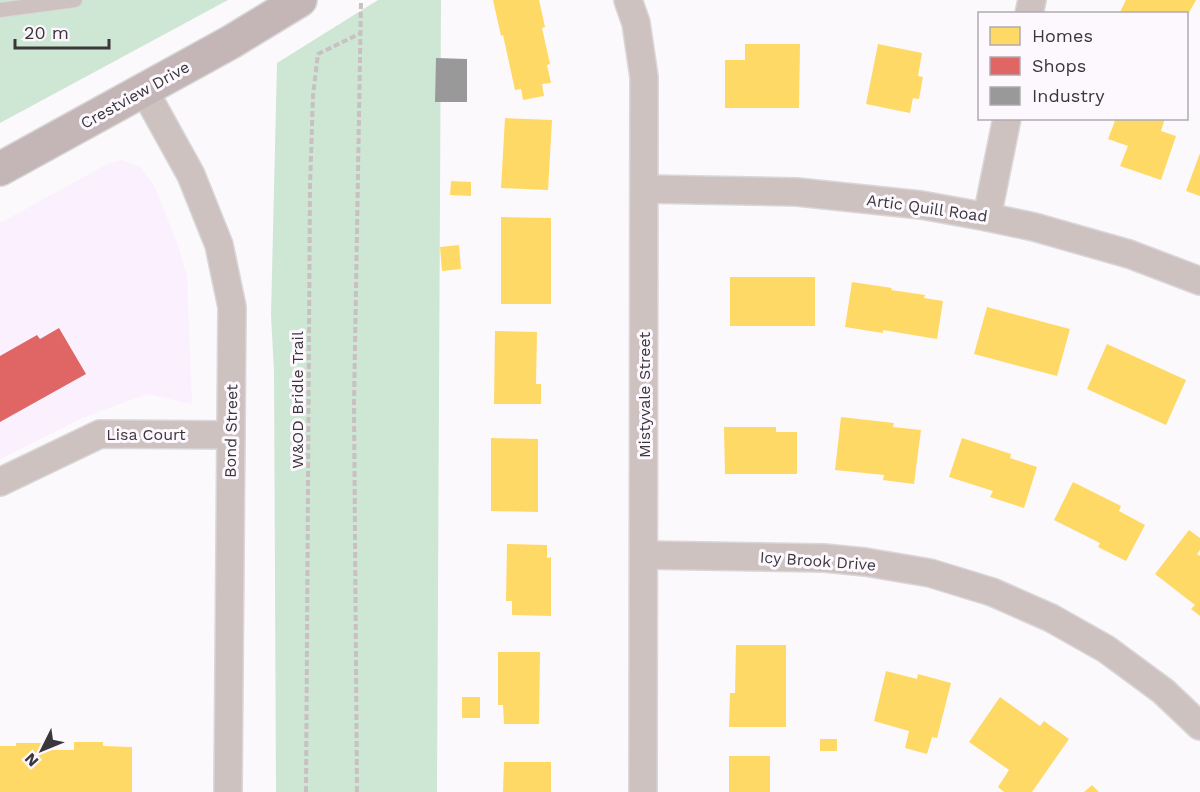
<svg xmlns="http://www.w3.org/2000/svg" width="1200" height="792" font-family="'Work Sans',sans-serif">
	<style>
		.built { fill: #fbf0fe }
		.green { fill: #cee6d4 }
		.homes { fill: #ffd966 }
		.shops { fill: #e06666 }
		.industry { fill: #999 }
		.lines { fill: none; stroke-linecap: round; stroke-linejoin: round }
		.service-casing { stroke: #d9d7d9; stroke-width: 16 }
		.minor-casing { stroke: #d9d7d9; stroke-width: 30 }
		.secondary-casing { stroke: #d9d7d9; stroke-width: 36 }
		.path { stroke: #c9c0c1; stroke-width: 4; stroke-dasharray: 6 3; stroke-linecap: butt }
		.service { stroke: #cec2c1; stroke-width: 14 }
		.minor { stroke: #cec2c1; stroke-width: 27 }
		.secondary { stroke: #c4b6b6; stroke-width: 33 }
		.labels { text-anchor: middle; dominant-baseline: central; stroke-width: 6; stroke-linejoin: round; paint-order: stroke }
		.street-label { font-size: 16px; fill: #3a363b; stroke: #fdf8fe }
	</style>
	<rect width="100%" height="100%" fill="#fcf9fd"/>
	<path class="built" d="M122 160 141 167 154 186 175 237 187 275 192 404 147 394 82 418 0 459V223L109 163Z"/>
	<g class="green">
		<path d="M0 0H228L0 123Z"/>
		<path d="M378 0H441L437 792H276L274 371 271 315 277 63Z"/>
	</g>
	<g class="homes">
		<path d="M493 0H539L545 27 542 28 550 64 547 65 551 83 542 84 544 96 523 100 521 89 515 90 503 35 501 36Z"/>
		<path d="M1126 0H1196L1186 18V14H1119Z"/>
		<path d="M745 44H800L799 108H725V60H745Z"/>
		<path d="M878 44 922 53 918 76 923 77 919 99 913 98 910 113 866 104Z"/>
		<path d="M505 118 552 120 548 190 501 188Z"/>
		<path d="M1116 118H1165L1161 131 1176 136 1161 180 1120 166 1128 146 1108 139Z"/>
		<path d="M1200 153V196L1186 191Z"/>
		<path d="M451 181 471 182V196L450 195Z"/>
		<path d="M501 217 551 218V304H501Z"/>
		<path d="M459 245 461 269 442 271 440 247Z"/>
		<rect x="730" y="277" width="85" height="49"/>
		<path d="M852 282 892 288 891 290 925 295 924 298 943 301 937 339 883 330V333L845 327Z"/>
		<path d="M987 307 1070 329 1057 376 974 354Z"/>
		<path d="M495 331 537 332 536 384H541V404H494Z"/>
		<path d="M1107 344 1186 380 1166 425 1087 389Z"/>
		<path d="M841 417 894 423 893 427 921 430 914 484 883 480 884 475 835 470Z"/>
		<path d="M724 427H776V432H797V474H725Z"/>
		<path d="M491 438 538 439V512L491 511Z"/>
		<path d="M962 438 1011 454 1010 458 1037 467 1024 508 990 497 993 491 949 477Z"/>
		<path d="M1073 482 1121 506 1119 511 1145 525 1126 561 1098 547 1100 543 1054 520Z"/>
		<path d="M1189 530 1200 538V550L1197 554 1200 556V616L1191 609 1195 605 1155 574Z"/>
		<path d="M507 544 547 545V558L551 557V616L512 615V601H506Z"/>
		<path d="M736 645H786V727H729L730 693H735Z"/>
		<path d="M498 652H540L539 724H504L503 705H498Z"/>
		<path d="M886 671 917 679 918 674 951 683 937 738 932 737 927 754 905 748 909 731 874 721Z"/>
		<rect x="462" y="697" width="18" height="21"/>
		<path d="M1000 697 1040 726 1044 721 1069 739 1032 792H1004L998 787 1009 770 969 742Z"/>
		<rect x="820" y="739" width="17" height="12"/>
		<path d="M74 742H103V746L132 747V792H0V746H16V743H46V750H74Z"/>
		<rect x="729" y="756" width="41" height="36"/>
		<path d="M504 762H551V792H503Z"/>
		<path d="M1092 785 1099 792H1084Z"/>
	</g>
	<path class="shops" d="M59 328 86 374 0 422V356L37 335 40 339Z"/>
	<path class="industry" d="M436 58 467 59V102H435Z"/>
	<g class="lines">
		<defs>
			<path id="service" d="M0 10 75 0"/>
			<g id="minor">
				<path d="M628 0 636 23 644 77 643 792"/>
				<path d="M1029 14 1032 0"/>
				<path d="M144 90 191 175 219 245 232 307 228 792"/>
				<path d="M645 189 797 192 921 205 987 217 1034 227 1129 254 1200 281"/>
				<path d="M987 217 1007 118"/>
				<path d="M0 482 100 434 231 435"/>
				<path d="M644 555 824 558 865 562 930 573 992 592 1051 618 1106 649 1163 691 1200 726"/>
			</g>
			<path id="secondary" d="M0 169 231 42 300 0"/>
		</defs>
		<use href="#service" class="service-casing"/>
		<use href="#minor" class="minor-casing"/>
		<use href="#secondary" class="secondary-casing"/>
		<g class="path">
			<path d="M306 792 310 187 313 95 318 54 359 34"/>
			<path d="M357 792 354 405 361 0"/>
		</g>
		<use href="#service" class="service"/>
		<use href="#minor" class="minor"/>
		<use href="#secondary" class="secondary"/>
	</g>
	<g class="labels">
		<g class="street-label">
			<text transform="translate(135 95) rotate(-29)">Crestview Drive</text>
			<text transform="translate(927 208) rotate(8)">Artic Quill Road</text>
			<text transform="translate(644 395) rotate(-90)">Mistyvale Street</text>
			<text transform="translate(297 400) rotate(-90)">W&amp;OD Bridle Trail</text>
			<text transform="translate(231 431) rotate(-89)">Bond Street</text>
			<text x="146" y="434">Lisa Court</text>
			<text transform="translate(818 561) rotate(4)">Icy Brook Drive</text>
		</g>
	</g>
	<rect x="978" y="12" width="210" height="108" fill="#fdf8fe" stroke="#afaab0" stroke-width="1.5"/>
	<rect x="990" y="27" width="30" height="18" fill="#ffd966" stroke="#afaab0" stroke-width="1.5"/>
	<text x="1032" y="42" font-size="18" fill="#3a363b">Homes</text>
	<rect x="990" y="57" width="30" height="18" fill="#e06666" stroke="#afaab0" stroke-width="1.5"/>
	<text x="1032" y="72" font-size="18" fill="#3a363b">Shops</text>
	<rect x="990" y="87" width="30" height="18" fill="#999999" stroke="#afaab0" stroke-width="1.5"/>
	<text x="1032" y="102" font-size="18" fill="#3a363b">Industry</text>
	<g transform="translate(42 750) rotate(227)" stroke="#fdf8fe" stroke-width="4.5" paint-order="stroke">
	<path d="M0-4.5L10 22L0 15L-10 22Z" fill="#3a363b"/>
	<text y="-9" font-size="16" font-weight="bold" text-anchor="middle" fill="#3a363b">N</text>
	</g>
	<path d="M15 39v9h94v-9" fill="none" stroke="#3a363b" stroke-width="3"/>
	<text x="24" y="39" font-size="18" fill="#3a363b" stroke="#fdf8fe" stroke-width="4.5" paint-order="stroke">20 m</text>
</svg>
